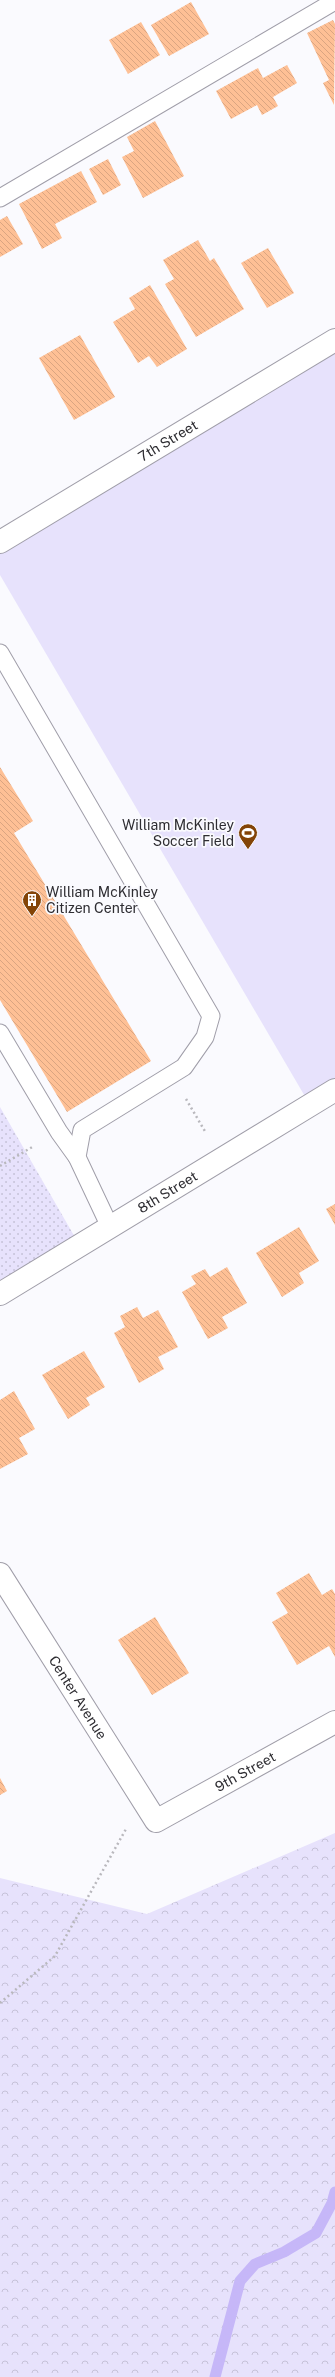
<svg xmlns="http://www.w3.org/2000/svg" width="335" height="2377" font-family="'Public Sans',sans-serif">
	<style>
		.grass { fill: url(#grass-dots) }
		.forest { fill: url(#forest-crowns) }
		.pitch { fill: #e7e2fc }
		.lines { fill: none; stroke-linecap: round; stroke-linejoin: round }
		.stream { stroke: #c6b7f8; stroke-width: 11 }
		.building { fill: url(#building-back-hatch) }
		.lane-casing { stroke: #a09ea9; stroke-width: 19 }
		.street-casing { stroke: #a09ea9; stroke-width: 24 }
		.path { stroke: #b9b8bd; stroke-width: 2.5; stroke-dasharray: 2 3; stroke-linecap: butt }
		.lane { stroke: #fff; stroke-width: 17 }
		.street { stroke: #fff; stroke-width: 22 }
		.labels { text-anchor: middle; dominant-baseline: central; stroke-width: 3.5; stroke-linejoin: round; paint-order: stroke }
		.street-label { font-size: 14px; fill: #2e2d32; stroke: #fafafe }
		.poi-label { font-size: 14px; fill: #2e2d32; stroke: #fafafe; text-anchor: end }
	</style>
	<defs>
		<pattern id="grass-dots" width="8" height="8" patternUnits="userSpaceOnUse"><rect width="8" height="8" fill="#e7e2fc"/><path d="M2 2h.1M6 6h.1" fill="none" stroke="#c6c2d8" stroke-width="1.8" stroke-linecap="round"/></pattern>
		<pattern id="forest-crowns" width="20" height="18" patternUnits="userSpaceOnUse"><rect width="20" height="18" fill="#e7e2fc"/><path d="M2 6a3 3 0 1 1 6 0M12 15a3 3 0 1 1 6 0" fill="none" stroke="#c6c2d8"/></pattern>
		<pattern id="building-back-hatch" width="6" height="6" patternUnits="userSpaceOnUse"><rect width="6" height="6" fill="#fec095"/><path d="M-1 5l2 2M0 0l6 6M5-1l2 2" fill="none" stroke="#daa581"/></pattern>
	</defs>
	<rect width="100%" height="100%" fill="#fafafe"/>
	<path class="grass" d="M0 1107 80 1246 0 1294Z"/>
	<path class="forest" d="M335 1833V2377H0V1878L147 1914Z"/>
	<path class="pitch" d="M335 340V1090L310 1105 0 575V542Z"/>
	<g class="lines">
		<path class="stream" d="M215 2377 240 2281 255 2264 284 2252 316 2233 332 2203 335 2192"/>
	</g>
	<g class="building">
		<path d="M191 2 209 34 169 56 151 25Z"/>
		<path d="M333 20 335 24 334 105 323 83 329 80 307 33Z"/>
		<path d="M141 22 160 55 128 74 109 40Z"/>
		<path d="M287 65 297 83 273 97 278 106 262 115 257 105 231 119 216 91 258 68 263 78Z"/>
		<path d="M155 121 184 176 143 198 122 157 134 151 127 137Z"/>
		<path d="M108 159 121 185 103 195 89 169Z"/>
		<path d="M81 171 97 202 55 224 62 238 42 249 19 204Z"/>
		<path d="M7 216 23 244 0 257V220Z"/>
		<path d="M198 240 210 261 214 258 244 309 196 337 165 284 174 279 163 260Z"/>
		<path d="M268 248 294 293 267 308 241 263Z"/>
		<path d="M150 285 187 349 157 367 149 356 138 363 113 322 135 309 129 298Z"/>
		<path d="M80 335 115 397 74 420 39 358Z"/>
		<path d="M0 767 33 821 14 833 151 1061 67 1112 0 1000Z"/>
		<path d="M335 1204V1225L326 1209Z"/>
		<path d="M299 1227 319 1261 299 1273 304 1283 282 1297 256 1253Z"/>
		<path d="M227 1267 247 1303 222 1317 228 1328 208 1339 182 1292 196 1284 191 1276 205 1269 210 1277Z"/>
		<path d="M137 1307 143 1318 158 1310 178 1347 158 1357 164 1369 139 1383 114 1333 125 1327 120 1316Z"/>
		<path d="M84 1351 105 1387 86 1398 90 1405 68 1419 42 1375Z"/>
		<path d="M14 1391 35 1429 19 1438 28 1454 0 1469V1400Z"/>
		<path d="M309 1573 322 1595 332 1589 335 1594V1657L329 1646 297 1665 272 1622 288 1613 276 1593Z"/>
		<path d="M155 1617 189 1673 152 1695 118 1640Z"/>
		<path d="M0 1778 7 1791 0 1795Z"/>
	</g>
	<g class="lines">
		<defs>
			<g id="lane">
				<path d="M0 198 335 1"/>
				<path d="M0 653 211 1016 205 1037 184 1067 82 1130 77 1157 110 1227"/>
				<path d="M0 1033 59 1132 77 1157"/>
			</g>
			<g id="street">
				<path id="s1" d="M0 542 335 340"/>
				<path id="s2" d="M0 1294 335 1090"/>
				<path id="s3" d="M0 1574 156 1821 335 1722"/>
			</g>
		</defs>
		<use href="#lane" class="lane-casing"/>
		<use href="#street" class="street-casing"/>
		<g class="path">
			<path d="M186 1099 206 1133"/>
			<path d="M0 1166 34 1146"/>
			<path d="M0 2003 55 1956 126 1829"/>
		</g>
		<use href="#lane" class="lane"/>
		<use href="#street" class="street"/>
	</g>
	<defs>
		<symbol id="stadium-pin" viewBox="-11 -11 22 30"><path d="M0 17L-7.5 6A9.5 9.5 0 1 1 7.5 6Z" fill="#834407" stroke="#fafafe"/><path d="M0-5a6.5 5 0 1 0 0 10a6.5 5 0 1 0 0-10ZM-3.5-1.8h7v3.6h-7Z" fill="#fff"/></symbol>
		<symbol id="building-pin" viewBox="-11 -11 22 30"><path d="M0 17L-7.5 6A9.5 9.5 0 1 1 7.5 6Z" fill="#834407" stroke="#fafafe"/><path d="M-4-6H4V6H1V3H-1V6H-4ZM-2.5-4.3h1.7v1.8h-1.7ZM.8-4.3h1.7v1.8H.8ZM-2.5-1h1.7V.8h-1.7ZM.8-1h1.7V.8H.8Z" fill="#fff"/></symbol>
	</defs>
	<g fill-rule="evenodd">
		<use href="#stadium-pin" x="237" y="822" width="22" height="30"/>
		<use href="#building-pin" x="21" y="889" width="22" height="30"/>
	</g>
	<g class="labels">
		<g class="street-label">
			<text stroke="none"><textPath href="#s1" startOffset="196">7th Street</textPath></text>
			<text stroke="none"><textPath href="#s2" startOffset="196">8th Street</textPath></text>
			<text stroke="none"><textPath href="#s3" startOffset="146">Center Avenue</textPath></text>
			<text stroke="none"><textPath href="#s3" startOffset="394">9th Street</textPath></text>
		</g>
		<g class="poi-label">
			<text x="234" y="825">William McKinley<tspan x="234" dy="16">Soccer Field</tspan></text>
			<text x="46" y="892" text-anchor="start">William McKinley<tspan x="46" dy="16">Citizen Center</tspan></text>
		</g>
	</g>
</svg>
